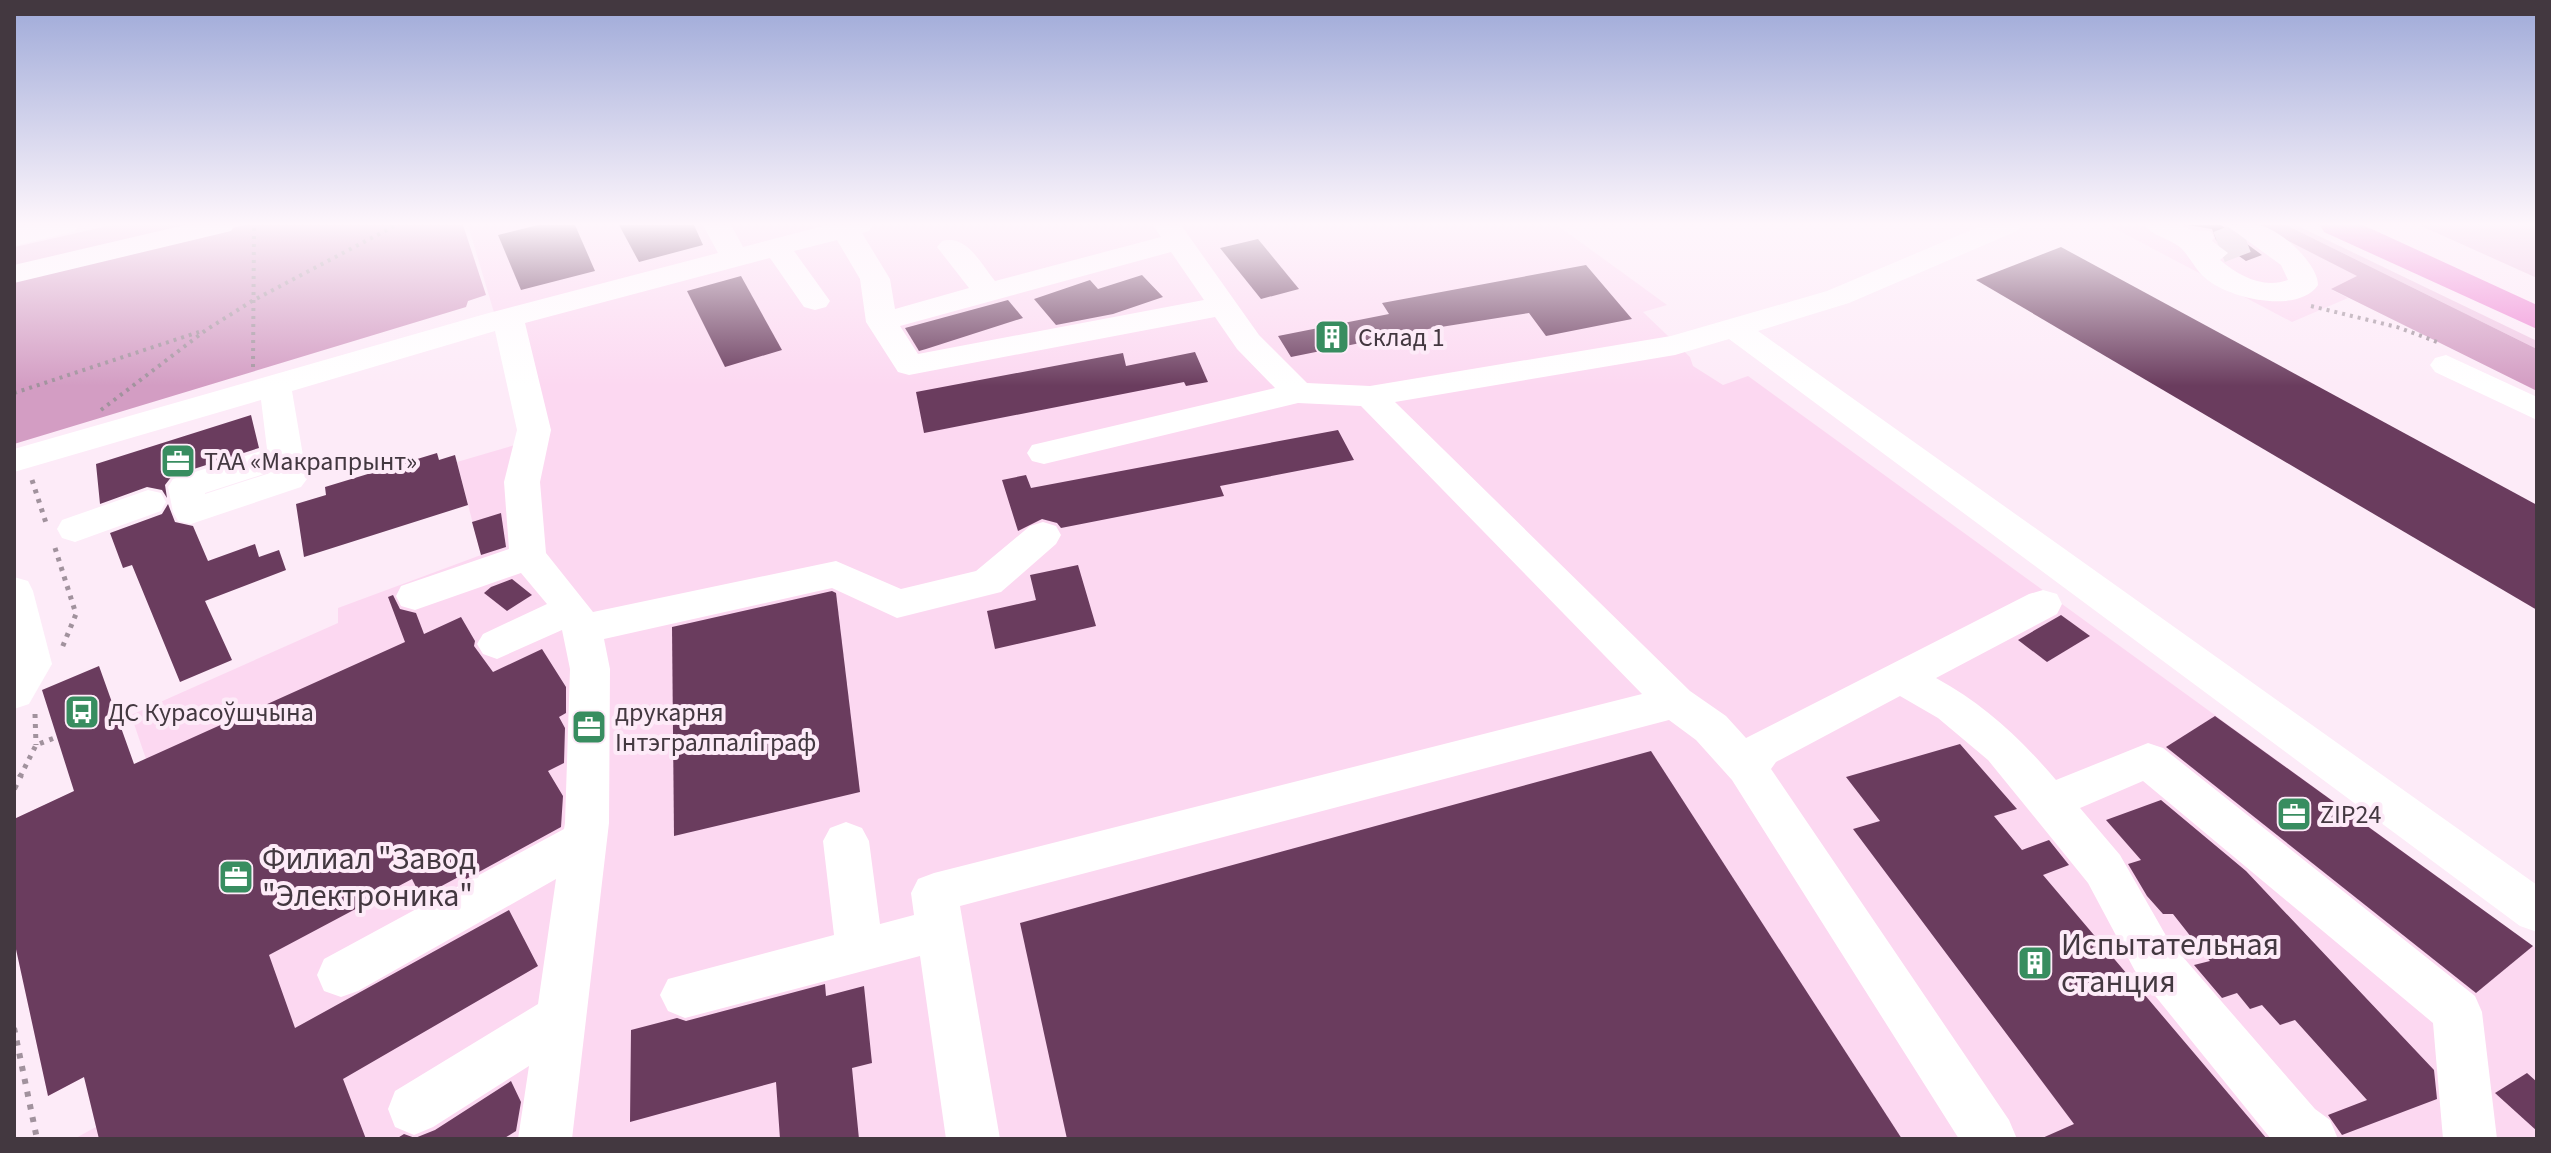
<svg xmlns="http://www.w3.org/2000/svg" width="2551" height="1153" font-family="'Source Sans 3',sans-serif">
	<style>
		.built { fill: #fcd8f1 }
		.green { fill: #f0c8e4 }
		.forest { fill: #d39dc3 }
		.building { fill: #6a3c5e }
		.lines { fill: none; stroke-linecap: round; stroke-linejoin: round }
		.minor-tunnel { stroke: #d8c7d3; stroke-width: 32; stroke-dasharray: 32 16; stroke-linecap: butt }
		.path-far2 { stroke: #a1929d; stroke-width: 4; stroke-dasharray: 3 5; stroke-linecap: butt }
		.path-far1 { stroke: #a1929d; stroke-width: 5; stroke-dasharray: 4 6; stroke-linecap: butt }
		.path { stroke: #a1929d; stroke-width: 6; stroke-dasharray: 5 8; stroke-linecap: butt }
		.minor { fill: #fff; fill-rule: evenodd }
		.highway { fill: #ef8ad5; fill-rule: evenodd }
		.labels { text-anchor: middle; dominant-baseline: central; stroke-width: 8; stroke-linejoin: round; paint-order: stroke }
		.poi-label { font-size: 26px; fill: #433840; stroke: #fdebf8; text-anchor: start }
		.near-poi-label { font-size: 32px; fill: #433840; stroke: #fdebf8; text-anchor: start }
	</style>
	<rect width="100%" height="100%" fill="#fdebf8"/>
	<g class="built">
		<path d="M468 225H1557L1667 305 1643 312 1690 357 1693 366 1723 385 1748 376 2537 949V1139H74L96 1127 84 1077 48 1096 14 940V819L146 759 131 715 338 623V608L481 555 457 462 522 443 501 336Z"/>
		<path d="M2108 225H2257L2358 276 2332 290 2348 298 2292 322Z"/>
	</g>
	<g class="green">
		<path d="M112 225H209L14 270 15 247Z"/>
		<path d="M2286 225H2296L2537 341V349Z"/>
		<path d="M2419 225H2537V278Z"/>
	</g>
	<g class="forest">
		<path d="M245 225H463L486 295 468 301 466 307 14 444V279Z"/>
		<path d="M2257 225H2286L2537 349V391L2331 289 2357 276Z"/>
	</g>
	<g class="building">
		<path d="M538 225H575L595 271 521 290 498 235Z"/>
		<path d="M619 225H694L703 245 639 262Z"/>
		<path d="M2187 225H2221L2262 255 2246 261 2216 240 2212 229Z"/>
		<path d="M1258 239 1299 289 1261 299 1220 248Z"/>
		<path d="M2061 247 2537 505V610L1976 280Z"/>
		<path d="M1586 265 1632 319 1546 336 1529 313 1384 336 1385 338 1291 357 1278 336 1389 314 1382 303Z"/>
		<path d="M1142 275 1163 297 1113 314 1056 325 1034 299 1090 280 1098 289Z"/>
		<path d="M741 276 782 350 725 367 687 291Z"/>
		<path d="M1008 300 1023 318 926 349 919 351 905 328Z"/>
		<path d="M1195 352 1208 382 1186 386 1184 382 924 433 916 392 1123 353 1126 366Z"/>
		<path d="M251 415 259 448 172 476 165 485 167 498 162 490 147 487 100 504 96 464Z"/>
		<path d="M1338 430 1354 460 1220 486 1224 496 1061 528 1057 523 1042 519 1018 531 1002 480 1026 475 1031 488Z"/>
		<path d="M437 453 439 460 455 455 468 505 304 557 296 504 326 495 325 487Z"/>
		<path d="M168 504 175 522 193 526 208 561 255 544 259 557 279 550 286 570 205 601 232 660 180 682 132 565 123 568 110 533 162 514Z"/>
		<path d="M501 513 506 547 481 555 472 522Z"/>
		<path d="M1078 565 1096 626 995 649 987 611 1036 600 1030 575Z"/>
		<path d="M512 579 532 595 507 611 484 593 491 587Z"/>
		<path d="M832 591 836 593 860 792 674 836 672 627Z"/>
		<path d="M393 595 400 609 416 613 424 634 461 617 475 641 474 646 493 672 542 649 566 687V713L559 717 565 728 564 763 548 771 563 796 561 827 466 879 464 874 421 897 412 879 269 955 295 1028 509 910 538 966 343 1079 366 1139H99L84 1077 48 1096 14 940V819L74 791 42 690 99 666 134 764 405 642 388 597Z"/>
		<path d="M2061 615 2090 636 2047 662 2018 640Z"/>
		<path d="M2215 716 2533 946 2476 993 2166 747Z"/>
		<path d="M1960 744 2017 809 1994 816 2022 850 2049 840 2069 865 2043 875 2267 1139H2040L2074 1124 1853 829 1880 821 1846 777Z"/>
		<path d="M1651 751 1902 1139H1067L1020 923Z"/>
		<path d="M2161 800 2246 871 2434 1070 2437 1099 2342 1135 2328 1115 2367 1100 2295 1020 2280 1025 2262 1005 2250 1009 2237 993 2222 998 2194 965 2210 961 2173 914H2163L2147 896 2128 864 2141 860 2106 820Z"/>
		<path d="M825 984 826 996 864 986 872 1063 852 1068 859 1139H780L776 1082 630 1122 631 1030 677 1018 686 1021Z"/>
		<path d="M2527 1073 2537 1082V1131L2495 1093Z"/>
		<path d="M511 1081 521 1102 516 1131 503 1139H396L404 1134 415 1138 435 1130Z"/>
	</g>
	<g class="lines">
		<path class="minor-tunnel" d="M2219 247 2245 237"/>
		<g class="path-far2">
			<path d="M2311 306 2397 327 2440 343"/>
			<path d="M253 367 254 225"/>
			<path d="M14 393 199 332"/>
			<path d="M101 410 206 330 252 301 396 225"/>
		</g>
		<g class="path-far1">
			<path d="M32 480 46 523"/>
			<path d="M55 548 76 614 62 648"/>
			<path d="M35 714 36 745"/>
			<path d="M20 777 36 745 57 737"/>
		</g>
		<g class="path">
			<path d="M14 789 21 775"/>
			<path d="M14 1028 37 1139"/>
		</g>
		<g class="minor">
			<path d="M29 225H79L75 231 14 246V228Z"/>
			<path d="M185 225H235L231 231 14 283V265Z"/>
			<path d="M703 225H731L743 247 827 225H873L869 231 862 233 890 279 895 309 969 288 937 247 942 241C967 234 980 263 995 281L1161 237 1153 225H1181L1259 335 1307 383 1370 386 1671 336 1827 291 1983 225H2021L2017 231 1849 303 1758 331 2537 885V932L2520 926 1729 339 1675 355 1395 402 1690 691 1726 716 1746 738 2029 594 2043 590 2057 594 2062 604 2057 614 1936 678C1985 705 2019 737 2056 780L2148 743 2163 748 2475 996 2482 1012 2497 1139H2443L2433 1023 2143 781 2080 808 2120 855 2169 941 2315 1109 2330 1120 2338 1139H2271L2135 971 2088 883 1988 760 1938 718 1900 696 1776 762 1771 769 2009 1120 2017 1139H1959L1732 780 1696 740 1669 720 960 906 1000 1139H946L920 956 685 1018 668 1011 660 995 668 979 834 935 823 841 830 828 846 822 862 828 869 841 880 924 914 915 911 893 918 879 934 873 1642 694 1361 406 1298 403 1044 464 1032 461 1027 453 1032 445 1275 388 1237 349 1215 317 909 375 898 372 866 322 860 279 837 240 794 251 830 301 826 307 815 310 804 307 770 258 525 323 551 430 540 482 546 553 593 612 836 561 901 589 976 571 1030 526 1043 522 1056 526 1061 535 1056 544 1001 592 897 618 832 588 604 639 610 669 609 823 572 1139H518L529 1066 433 1127 414 1135 395 1127 388 1109 395 1091 538 1004 556 879 358 991 341 997 324 991 317 975 324 959 564 829 565 823 570 669 562 630 497 659 483 654 477 644 483 634 547 604 521 573 415 610 401 606 396 596 401 586 509 549 504 482 517 430 495 331 292 391 307 479 301 487 191 524 178 521 173 512 168 487 173 479 267 449 261 400 14 472V449L485 314 718 253ZM1171 252 1204 300 918 354 900 326ZM270 472V473L205 494V493Z"/>
			<path d="M2145 225H2180L2192 230 2210 231 2214 237 2212 241 2228 253 2220 260C2239 276 2263 289 2288 280L2281 265 2226 225C2236 225 2248 223 2258 225 2279 228 2318 263 2318 285 2298 314 2233 299 2209 281 2196 272 2191 258 2181 248 2170 238 2153 237 2145 225Z"/>
			<path d="M2446 355 2537 397V420L2435 372 2430 365 2435 358Z"/>
			<path d="M148 490 161 493 166 502 161 511 75 542 62 538 57 529 62 520Z"/>
			<path d="M14 577 28 581 33 591 52 664 29 704 14 709Z"/>
		</g>
		<path class="highway" d="M2320 225H2363L2537 305V329L2324 232Z"/>
	</g>
	<linearGradient id="sky" x2="0" y2="1"><stop stop-color="#9ea9d8"/><stop offset="0.58" stop-color="#fef6fc"/><stop offset="1" stop-color="#fef6fc" stop-opacity="0"/></linearGradient>
	<rect width="2551" height="386" fill="url(#sky)"/>
	<defs>
		<symbol id="building-square" viewBox="-11 -11 22 22"><rect x="-9" y="-9" width="18" height="18" rx="4" fill="#388d60" stroke="#fdebf8"/><path d="M-4-6H4V6H1V3H-1V6H-4ZM-2.5-4.3h1.7v1.8h-1.7ZM.8-4.3h1.7v1.8H.8ZM-2.5-1h1.7V.8h-1.7ZM.8-1h1.7V.8H.8Z" fill="#fff"/></symbol>
		<symbol id="office-square" viewBox="-11 -11 22 22"><rect x="-9" y="-9" width="18" height="18" rx="4" fill="#388d60" stroke="#fdebf8"/><path d="M-6-3h4V-5.5h4V-3h4V5H-6ZM-1-4.5V-3h2v-1.5ZM-6 0V1H6V0Z" fill="#fff"/></symbol>
		<symbol id="bus-square" viewBox="-11 -11 22 22"><rect x="-9" y="-9" width="18" height="18" rx="4" fill="#388d60" stroke="#fdebf8"/><path d="M-5-6H5V4H4V6H2V4H-2V6H-4V4H-5ZM-3.5-4V0h7V-4ZM-3.5 1.2v1.5H-2V1.2ZM2 1.2v1.5H3.5V1.2Z" fill="#fff"/></symbol>
	</defs>
	<g fill-rule="evenodd">
		<use href="#building-square" x="1312" y="317" width="40" height="40"/>
		<use href="#office-square" x="158" y="441" width="40" height="40"/>
		<use href="#bus-square" x="62" y="692" width="40" height="40"/>
		<use href="#office-square" x="569" y="707" width="40" height="40"/>
		<use href="#office-square" x="2274" y="794" width="40" height="40"/>
		<use href="#office-square" x="216" y="857" width="40" height="40"/>
		<use href="#building-square" x="2015" y="943" width="40" height="40"/>
	</g>
	<g class="labels">
		<g class="poi-label">
			<text x="1358" y="337">Склад 1</text>
			<text x="204" y="461">ТАА «Макрапрынт»</text>
			<text x="108" y="712">ДС Курасоўшчына</text>
			<text x="615" y="712">друкарня<tspan x="615" dy="30">Інтэгралпаліграф</tspan></text>
			<text x="2320" y="814">ZIP24</text>
		</g>
		<g class="near-poi-label">
			<text x="262" y="859">Филиал "Завод<tspan x="262" dy="37">"Электроника"</tspan></text>
			<text x="2061" y="945">Испытательная<tspan x="2061" dy="37">станция</tspan></text>
		</g>
	</g>
	<rect width="2551" height="1153" fill="none" stroke="#433840" stroke-width="32"/>
</svg>
